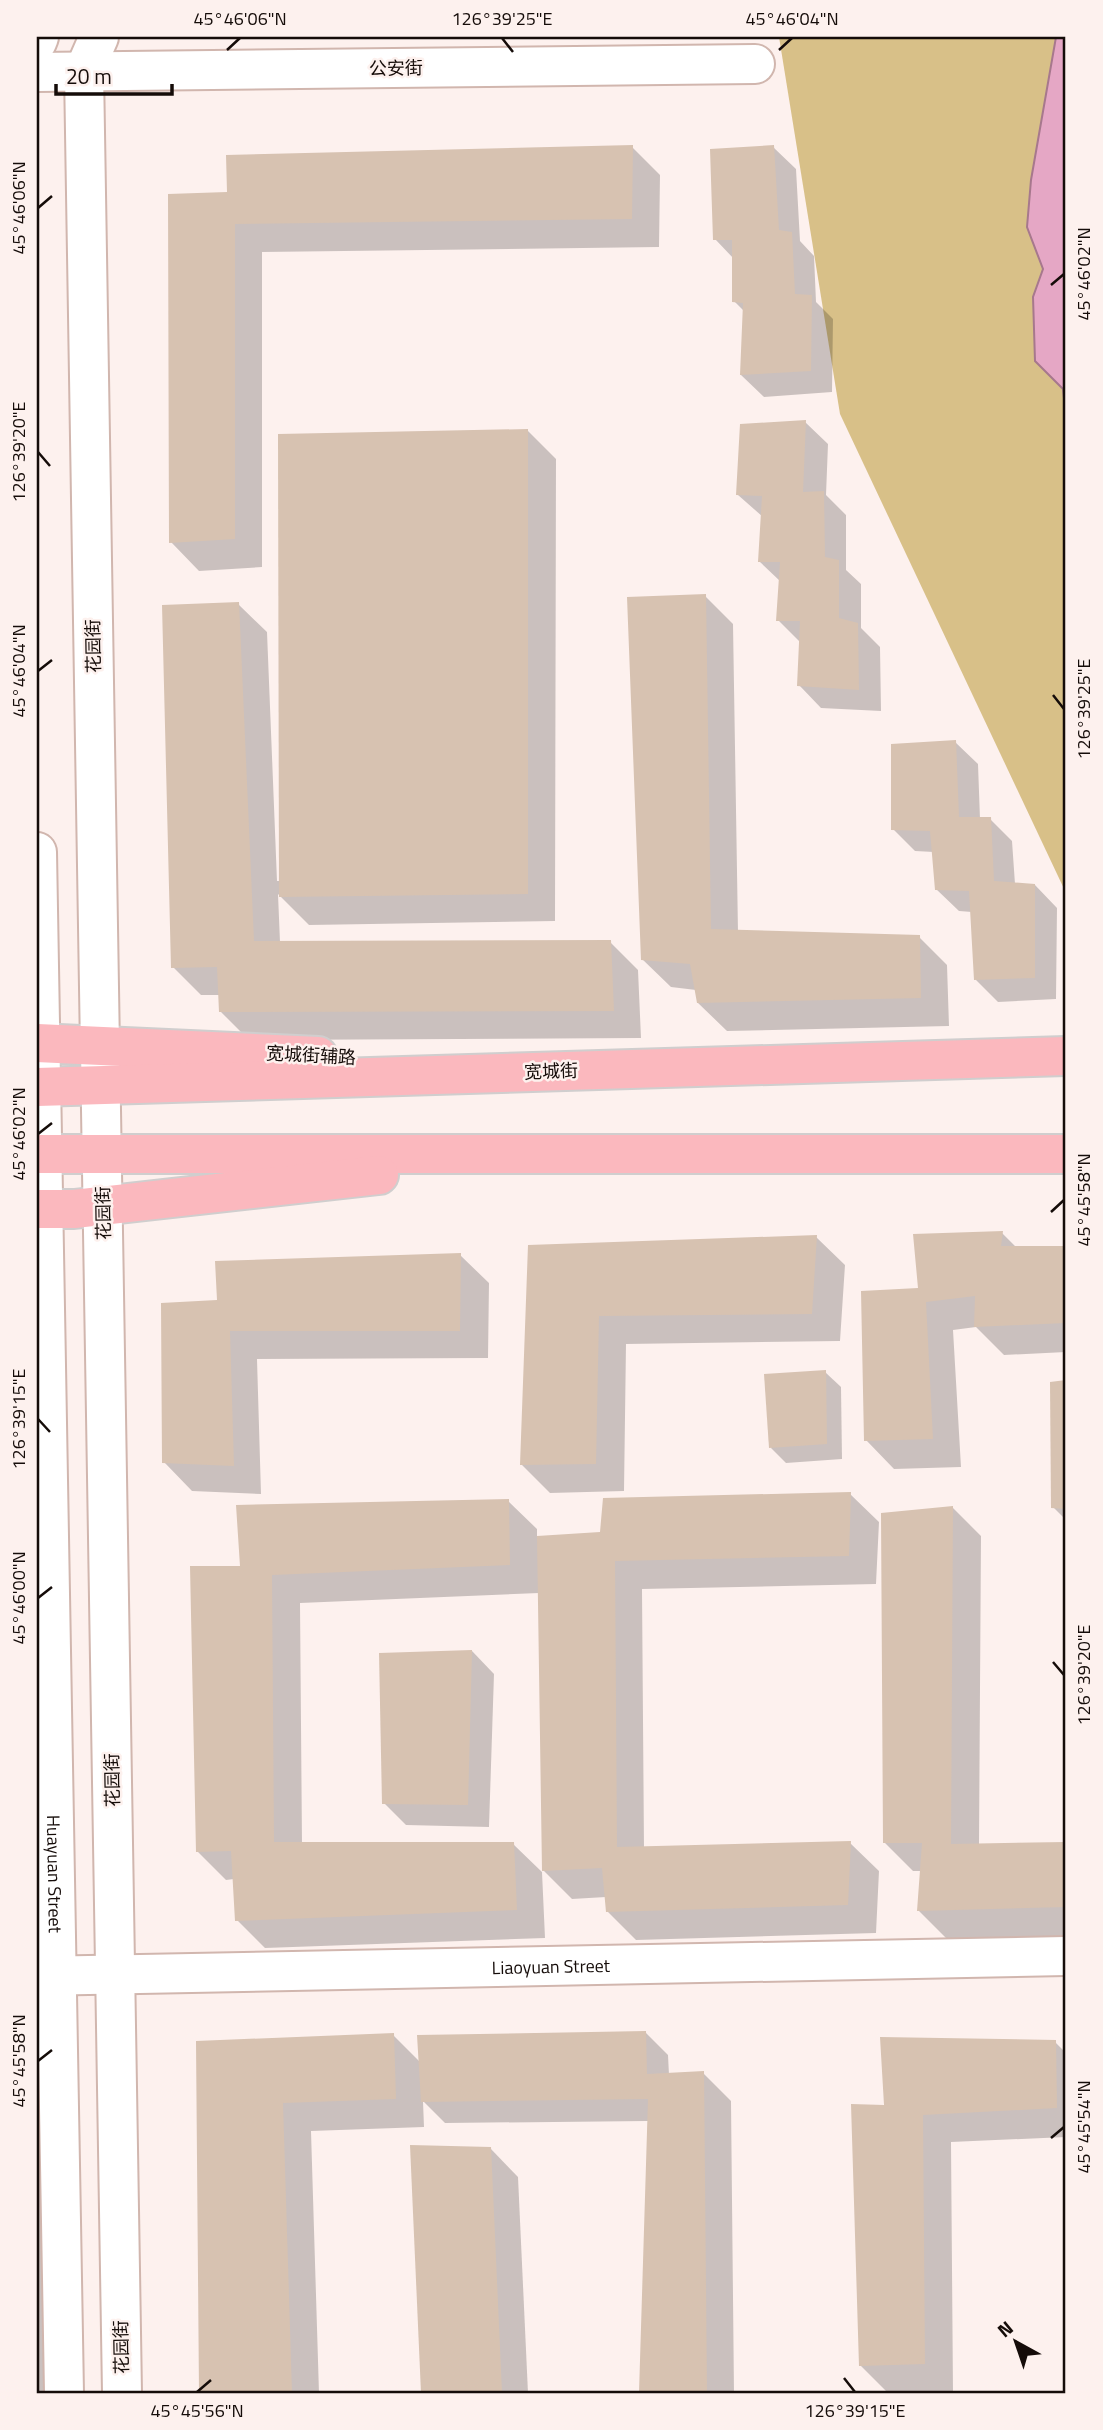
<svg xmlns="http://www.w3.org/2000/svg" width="1103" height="2430" font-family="'Titillium Web','Noto Sans SC',sans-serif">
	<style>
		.green { fill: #d8c088 }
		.water { fill: #e5a7c5; stroke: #a7788d; stroke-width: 2 }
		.shadow { fill: #0003 }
		.building { fill: #d7c2b1 }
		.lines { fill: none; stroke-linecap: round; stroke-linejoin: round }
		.secondary-casing { stroke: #d1b6ae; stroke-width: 42 }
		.highway-casing { stroke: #d0cece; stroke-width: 42 }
		.secondary { stroke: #fff; stroke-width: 38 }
		.highway { stroke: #fbb8be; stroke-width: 38 }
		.ticks { fill: none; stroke: #150c09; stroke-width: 2.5 }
		.labels { text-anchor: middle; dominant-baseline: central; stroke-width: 5; stroke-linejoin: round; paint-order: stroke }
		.street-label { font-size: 18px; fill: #150c09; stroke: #fdf1ee }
		.neatline { fill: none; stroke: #150c09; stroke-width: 2.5 }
		.ticks-label { font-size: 18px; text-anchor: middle; fill: #150c09 }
	</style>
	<rect width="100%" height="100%" fill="#fdf1ee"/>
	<path class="green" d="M779 37H1066V893L840 414Z"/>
	<path class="water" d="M1056 37H1066V417L1063 389 1035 361 1033 297 1043 269 1027 227 1031 180Z"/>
	<g class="shadow">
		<path d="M632 147 660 175 659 247 262 252V567L199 571 171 542 229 194Z"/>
		<path d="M773 147 796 169 800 241 814 256 816 302 833 319 832 392 764 397 741 375 744 311 734 301V259L715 239Z"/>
		<path d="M805 422 828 444 826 495 846 515V570L861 584V628L880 647 881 711 821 708 799 685 801 643 778 620 781 582 760 562 763 517 738 495Z"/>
		<path d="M527 430 556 459 555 921 309 925 278 894 280 942H610L638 970 641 1038 249 1040 221 1012 220 995H201L173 967 238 604 267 632 277 881H281Z"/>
		<path d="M705 596 733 624 738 932 919 937 947 965 949 1026 727 1031 698 1003 696 990 671 987 642 959Z"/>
		<path d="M955 742 978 764 980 819H990L1012 841 1015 884 1035 885 1057 908 1056 999 998 1002 976 980 972 912 959 911 936 889 934 852 915 851 893 829Z"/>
		<path d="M1002 1233 1017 1248H1066V1352L1004 1355 976 1327 953 1330 961 1467 894 1469 866 1440 920 1289Z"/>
		<path d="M816 1237 845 1265 840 1341 626 1344 624 1491 550 1493 521 1464 530 1247Z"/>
		<path d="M460 1255 489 1283 488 1358 257 1359 261 1494 192 1491 164 1462 219 1302Z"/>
		<path d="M825 1372 841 1387 842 1459 786 1463 771 1448Z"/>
		<path d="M1066 1382V1520L1053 1507 1052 1383Z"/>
		<path d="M850 1494 879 1522 876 1584 642 1589 644 1848 850 1843 879 1871 876 1933 636 1940 608 1912 606 1897 572 1899 543 1870 539 1593 300 1603 302 1844H513L542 1872 545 1938 265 1948 237 1920 234 1879 226 1880 197 1851 242 1568 508 1501 537 1529V1538L602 1534Z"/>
		<path d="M953 1508 981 1536 979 1845 1066 1844V1936L947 1939 919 1911 922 1871H913L885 1843Z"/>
		<path d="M472 1651 494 1674 489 1827 406 1825 384 1803Z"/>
		<path d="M646 2033 668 2055 669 2075 703 2073 731 2101 734 2393H641L648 2121 445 2123 423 2101 424 2127 311 2131 319 2393H201L197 2043 393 2035 420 2062Z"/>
		<path d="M1055 2042 1066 2053V2137L951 2142 953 2392 888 2393 860 2365 886 2107Z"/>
		<path d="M37 2067 42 2073 47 2393H37Z"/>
		<path d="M411 2147 490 2148 518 2177 528 2393H422Z"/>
	</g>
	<g class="building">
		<path d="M633 145 632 219 235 224V539L169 543 168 194 227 192 226 155Z"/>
		<path d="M774 145 779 230 792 232 795 294 812 295 811 371 740 375 743 303 732 302V240H713L710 149Z"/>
		<path d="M806 420 803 492 824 491 825 557 839 560V618L858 623 859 690 797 686 800 621H776L780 562H758L762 496 736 495 740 424Z"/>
		<path d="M528 429V894L279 897 278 434Z"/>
		<path d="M706 594 711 929 920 935 921 998 697 1003 690 964 641 960 627 597Z"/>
		<path d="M239 602 254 941 611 940 614 1011 219 1012 217 967 171 968 162 605Z"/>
		<path d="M956 740 959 817H991L994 881 1035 884V978L974 980 969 891 935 890 930 831 891 830V744Z"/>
		<path d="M1003 1231 1001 1246H1066V1323L974 1327 975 1296 926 1302 933 1439 864 1441 861 1291 918 1288 913 1234Z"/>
		<path d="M817 1235 812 1314 599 1316 596 1464 520 1465 528 1245Z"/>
		<path d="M461 1253 460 1331H230L234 1466 162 1463 161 1303 217 1300 215 1261Z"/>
		<path d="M826 1370 827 1444 769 1448 764 1374Z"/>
		<path d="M1066 1380V1509L1051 1508 1050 1382Z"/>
		<path d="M851 1492 849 1556 615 1561 617 1847 851 1841 848 1905 606 1912 602 1868 542 1871 537 1536 600 1532 603 1498Z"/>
		<path d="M509 1499 510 1565 272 1575 274 1842H514L517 1910 235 1921 231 1851 196 1852 190 1566H240L236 1505Z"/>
		<path d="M953 1506 951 1844 1066 1842V1907L917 1911 922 1843H883L881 1513Z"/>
		<path d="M472 1650 468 1805 382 1804 379 1653Z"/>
		<path d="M646 2031 647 2074 704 2071 707 2393H639L648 2099 421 2102 417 2035Z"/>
		<path d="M394 2033 396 2099 283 2103 292 2393H199L196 2041Z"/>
		<path d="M880 2037 1056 2040 1057 2108 923 2115 925 2364 859 2366 851 2104 884 2105Z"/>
		<path d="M410 2145 491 2147 502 2393H421Z"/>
	</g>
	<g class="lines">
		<defs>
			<g id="secondary">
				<path d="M99 37 84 71 122 2393"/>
				<path d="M37 42 39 37"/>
				<path d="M37 72 755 64"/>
				<path id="s1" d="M37 852 64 2393"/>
				<path id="s2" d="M37 1976 1066 1956"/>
			</g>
			<g id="highway">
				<path d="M37 1043 318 1056"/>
				<path d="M37 1087 1066 1056"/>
				<path d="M37 1154H1066"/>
				<path d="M37 1209H74L379 1175"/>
			</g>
		</defs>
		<use href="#secondary" class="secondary-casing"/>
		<use href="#highway" class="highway-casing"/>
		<use href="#secondary" class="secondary"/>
		<use href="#highway" class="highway"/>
	</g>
	<path class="ticks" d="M502 38 513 52M227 50 240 38M779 50 792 38M38 208 52 196M1051 285 1064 274M38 452 50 466M38 671 52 660M1053 695 1064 709M38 1134 52 1123M1051 1212 1064 1200M38 1419 50 1432M38 1598 52 1587M1053 1662 1064 1675M38 2061 52 2050M1051 2138 1064 2127M844 2378 855 2392M197 2392 211 2380"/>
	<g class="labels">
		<g class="street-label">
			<text transform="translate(396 68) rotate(-1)">公安街</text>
			<text transform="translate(93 646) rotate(-91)">花园街</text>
			<text transform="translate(311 1055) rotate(3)">宽城街辅路</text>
			<text transform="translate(551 1071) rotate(-2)">宽城街</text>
			<text transform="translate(103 1213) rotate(-91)">花园街</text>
			<text transform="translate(112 1780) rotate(-91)">花园街</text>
			<text stroke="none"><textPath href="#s1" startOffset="1022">Huayuan Street</textPath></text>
			<text stroke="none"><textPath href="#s2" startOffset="514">Liaoyuan Street</textPath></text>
			<text transform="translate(121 2347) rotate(-91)">花园街</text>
		</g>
	</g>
	<rect width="1103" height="2430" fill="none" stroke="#fdf1ee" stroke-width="77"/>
	<g transform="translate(1016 2342) rotate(320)" stroke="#fdf1ee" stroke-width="5" paint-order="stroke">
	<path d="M0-5L12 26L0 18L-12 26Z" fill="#150c09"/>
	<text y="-10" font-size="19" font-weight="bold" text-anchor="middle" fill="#150c09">N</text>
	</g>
	<path d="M56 84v10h116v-10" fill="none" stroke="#150c09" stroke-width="3.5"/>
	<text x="66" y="84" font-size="21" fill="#150c09" stroke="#fdf1ee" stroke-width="5" paint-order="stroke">20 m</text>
	<rect x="38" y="38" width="1026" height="2354" class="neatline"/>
	<g class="ticks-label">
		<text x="240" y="25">45°46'06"N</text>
		<text x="502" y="25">126°39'25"E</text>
		<text x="792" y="25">45°46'04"N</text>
		<text transform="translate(19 208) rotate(-90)" y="6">45°46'06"N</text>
		<text transform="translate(1084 274) rotate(-90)" y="6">45°46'02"N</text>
		<text transform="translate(19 452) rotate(-90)" y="6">126°39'20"E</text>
		<text transform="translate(19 671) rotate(-90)" y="6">45°46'04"N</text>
		<text transform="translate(1084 709) rotate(-90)" y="6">126°39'25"E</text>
		<text transform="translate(19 1134) rotate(-90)" y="6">45°46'02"N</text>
		<text transform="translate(1084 1200) rotate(-90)" y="6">45°45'58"N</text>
		<text transform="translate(19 1419) rotate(-90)" y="6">126°39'15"E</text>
		<text transform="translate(19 1598) rotate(-90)" y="6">45°46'00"N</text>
		<text transform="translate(1084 1675) rotate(-90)" y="6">126°39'20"E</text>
		<text transform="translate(19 2061) rotate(-90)" y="6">45°45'58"N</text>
		<text transform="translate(1084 2127) rotate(-90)" y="6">45°45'54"N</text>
		<text x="197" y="2417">45°45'56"N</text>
		<text x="855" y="2417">126°39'15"E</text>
	</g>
</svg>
